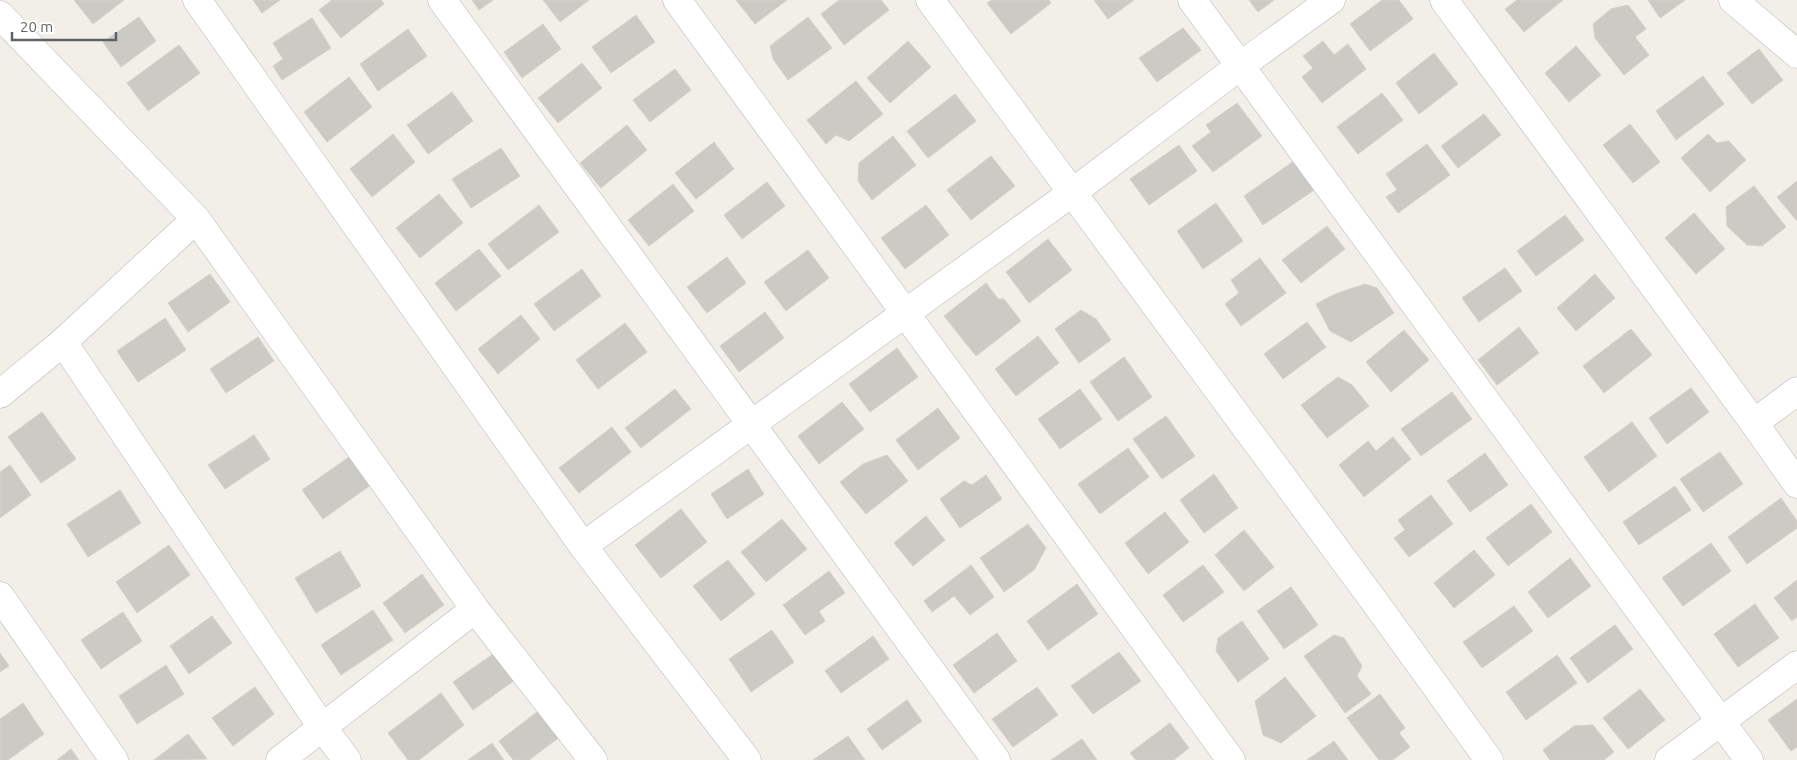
<svg xmlns="http://www.w3.org/2000/svg" width="1797" height="760" font-family="Ubuntu,sans-serif">
	<style>
		.building { fill: #cccac5; stroke: #d6d1c6 }
		.lines { fill: none; stroke-linecap: round; stroke-linejoin: round }
		.minor-casing { stroke: #b5b8bc; stroke-width: 29 }
		.minor { stroke: #fff; stroke-width: 28 }
	</style>
	<rect width="100%" height="100%" fill="#f1efe8"/>
	<g class="building">
		<path d="M74 0H124L93 24Z"/>
		<path d="M253 0H280L262 13Z"/>
		<path d="M332 0H381L384 4 341 38 319 10Z"/>
		<path d="M472 0H493L479 10Z"/>
		<path d="M543 0H589L560 22Z"/>
		<path d="M736 0H787L755 24Z"/>
		<path d="M839 0H881L889 10 844 45 821 14Z"/>
		<path d="M992 0H1049L1051 3 1011 34 987 3Z"/>
		<path d="M1094 0H1134L1108 19Z"/>
		<path d="M1249 0H1274L1258 12Z"/>
		<path d="M1382 0H1399L1413 19 1370 51 1350 24Z"/>
		<path d="M1517 0H1563L1524 32 1505 9Z"/>
		<path d="M1648 0H1685L1660 18Z"/>
		<path d="M1628 5 1646 29 1635 37 1649 55 1624 75 1595 38 1593 24 1611 9Z"/>
		<path d="M636 15 655 42 611 73 592 47Z"/>
		<path d="M139 17 156 41 121 67 103 42Z"/>
		<path d="M808 17 832 48 788 80 773 59 770 46Z"/>
		<path d="M312 18 331 48 282 80 273 66 283 59 273 43Z"/>
		<path d="M543 24 561 49 522 78 504 52Z"/>
		<path d="M1183 28 1201 50 1157 82 1139 58Z"/>
		<path d="M408 29 427 56 378 91 360 64Z"/>
		<path d="M908 41 931 67 890 103 867 78Z"/>
		<path d="M1323 41 1334 55 1348 44 1366 69 1322 103 1302 77 1313 68 1303 56Z"/>
		<path d="M179 45 200 73 148 111 127 83Z"/>
		<path d="M1576 46 1601 75 1569 102 1545 73Z"/>
		<path d="M1759 49 1783 80 1752 104 1727 73Z"/>
		<path d="M1434 53 1458 84 1419 114 1396 83Z"/>
		<path d="M582 63 602 88 558 123 538 98Z"/>
		<path d="M675 69 691 90 650 122 633 100Z"/>
		<path d="M1703 76 1724 104 1676 140 1656 111Z"/>
		<path d="M349 77 372 107 327 142 304 112Z"/>
		<path d="M856 81 883 114 849 141 836 135 826 144 807 120Z"/>
		<path d="M452 92 473 121 428 154 407 125Z"/>
		<path d="M1382 93 1403 120 1358 154 1337 127Z"/>
		<path d="M955 94 976 121 928 158 907 131Z"/>
		<path d="M1237 103 1262 136 1213 172 1192 146 1211 132 1206 125Z"/>
		<path d="M1484 114 1501 135 1458 168 1441 146Z"/>
		<path d="M1630 124 1660 162 1633 183 1603 145Z"/>
		<path d="M627 125 647 150 601 188 580 163Z"/>
		<path d="M393 134 415 162 372 197 350 169Z"/>
		<path d="M1708 134 1717 143 1729 141 1746 160 1710 192 1681 158Z"/>
		<path d="M893 136 916 165 872 200 858 181 859 163Z"/>
		<path d="M714 142 734 169 696 199 675 173Z"/>
		<path d="M1427 144 1450 175 1398 213 1386 197 1397 190 1386 174Z"/>
		<path d="M1179 145 1197 171 1149 205 1130 179Z"/>
		<path d="M501 148 520 176 471 208 452 179Z"/>
		<path d="M991 156 1015 186 971 220 947 190Z"/>
		<path d="M1294 161 1314 190 1263 225 1244 196Z"/>
		<path d="M1797 181V221L1777 197Z"/>
		<path d="M767 182 785 206 742 239 724 215Z"/>
		<path d="M673 184 694 211 649 246 628 220Z"/>
		<path d="M1754 186 1786 227 1762 246 1747 245 1727 226 1726 207Z"/>
		<path d="M439 194 463 223 420 258 396 228Z"/>
		<path d="M1216 203 1243 241 1203 269 1177 231Z"/>
		<path d="M539 205 559 232 508 270 488 244Z"/>
		<path d="M926 205 949 235 905 269 881 238Z"/>
		<path d="M1694 213 1725 249 1696 274 1665 238Z"/>
		<path d="M1565 215 1584 240 1536 276 1517 251Z"/>
		<path d="M1327 226 1345 249 1301 283 1282 260Z"/>
		<path d="M1048 239 1072 270 1029 303 1006 272Z"/>
		<path d="M479 249 501 276 456 311 435 283Z"/>
		<path d="M808 250 829 278 786 311 764 282Z"/>
		<path d="M727 257 746 283 707 313 687 287Z"/>
		<path d="M1260 258 1286 293 1241 326 1225 304 1239 293 1231 280Z"/>
		<path d="M1505 268 1522 291 1479 322 1462 298Z"/>
		<path d="M582 269 601 296 554 331 534 304Z"/>
		<path d="M210 274 230 302 188 332 168 303Z"/>
		<path d="M1595 274 1615 298 1576 331 1557 308Z"/>
		<path d="M986 283 998 299H1004L1021 321 976 356 944 316Z"/>
		<path d="M1365 284 1377 288 1394 313 1351 342 1330 331 1316 304 1335 294Z"/>
		<path d="M1081 310 1096 319 1111 340 1079 363 1055 329Z"/>
		<path d="M765 312 784 338 739 372 720 346Z"/>
		<path d="M521 315 540 339 498 374 478 349Z"/>
		<path d="M165 318 186 350 138 382 117 351Z"/>
		<path d="M1307 322 1326 347 1283 379 1264 354Z"/>
		<path d="M625 323 647 352 598 389 576 360Z"/>
		<path d="M1519 327 1539 353 1497 385 1478 360Z"/>
		<path d="M1631 329 1652 355 1604 393 1583 366Z"/>
		<path d="M1404 330 1429 360 1391 392 1366 362Z"/>
		<path d="M1038 336 1059 363 1016 396 995 369Z"/>
		<path d="M258 337 274 361 226 393 210 369Z"/>
		<path d="M897 348 918 377 870 412 849 384Z"/>
		<path d="M1124 357 1152 397 1118 421 1090 382Z"/>
		<path d="M1338 377 1352 385 1369 406 1327 438 1301 405Z"/>
		<path d="M1691 388 1709 412 1667 444 1649 418Z"/>
		<path d="M675 389 691 409 641 448 625 428Z"/>
		<path d="M1080 389 1102 419 1060 449 1038 419Z"/>
		<path d="M1452 392 1472 419 1421 456 1401 429Z"/>
		<path d="M842 402 864 429 819 464 798 436Z"/>
		<path d="M938 408 960 438 918 470 896 440Z"/>
		<path d="M42 412 76 459 41 483 8 437Z"/>
		<path d="M1166 416 1195 456 1162 479 1133 439Z"/>
		<path d="M1632 422 1657 456 1609 492 1584 457Z"/>
		<path d="M612 427 631 452 579 493 559 468Z"/>
		<path d="M254 435 270 459 225 489 208 465Z"/>
		<path d="M1393 437 1411 459 1364 497 1339 465 1368 441 1376 451Z"/>
		<path d="M1128 448 1149 477 1100 514 1078 484Z"/>
		<path d="M1720 452 1743 484 1703 512 1680 479Z"/>
		<path d="M1485 453 1508 485 1470 512 1447 481Z"/>
		<path d="M352 455 372 484 323 519 302 490Z"/>
		<path d="M887 455 908 481 866 514 840 482 863 464Z"/>
		<path d="M10 465 31 495 0 518V472Z"/>
		<path d="M748 469 764 494 727 519 711 494Z"/>
		<path d="M1214 474 1238 508 1204 533 1180 500Z"/>
		<path d="M986 475 1002 499 960 528 940 499 964 481 972 485Z"/>
		<path d="M1675 486 1691 510 1639 545 1623 522Z"/>
		<path d="M120 490 141 523 88 557 67 524Z"/>
		<path d="M1431 495 1453 524 1409 557 1394 538 1405 530 1398 520Z"/>
		<path d="M1781 498 1797 521V528L1747 564 1728 537Z"/>
		<path d="M1531 504 1552 532 1508 566 1486 538Z"/>
		<path d="M681 509 707 542 661 578 635 545Z"/>
		<path d="M1165 512 1189 542 1148 574 1125 543Z"/>
		<path d="M926 516 945 540 913 566 894 543Z"/>
		<path d="M782 519 807 549 766 582 741 552Z"/>
		<path d="M1028 524 1046 548 1034 570 1004 592 980 558Z"/>
		<path d="M1244 530 1274 567 1244 591 1215 555Z"/>
		<path d="M1711 543 1731 571 1683 606 1662 578Z"/>
		<path d="M169 545 190 575 137 613 116 582Z"/>
		<path d="M1474 550 1495 575 1454 608 1434 583Z"/>
		<path d="M340 551 361 586 316 613 295 578Z"/>
		<path d="M1570 558 1591 586 1548 618 1528 592Z"/>
		<path d="M728 560 755 594 721 621 693 586Z"/>
		<path d="M971 565 994 597 970 615 954 596 932 612 924 601Z"/>
		<path d="M1203 565 1224 592 1183 622 1163 595Z"/>
		<path d="M829 571 845 593 819 611 825 621 805 635 783 605Z"/>
		<path d="M422 574 444 605 405 633 383 603Z"/>
		<path d="M1797 580V617L1792 621 1774 598Z"/>
		<path d="M1077 584 1098 614 1048 650 1027 621Z"/>
		<path d="M1291 587 1318 625 1284 649 1257 611Z"/>
		<path d="M1755 604 1779 638 1738 667 1714 634Z"/>
		<path d="M1514 606 1533 631 1482 668 1463 642Z"/>
		<path d="M373 610 393 640 341 675 321 645Z"/>
		<path d="M123 612 142 641 101 669 81 640Z"/>
		<path d="M212 616 232 643 189 674 170 646Z"/>
		<path d="M1242 621 1269 659 1238 682 1216 651 1218 638Z"/>
		<path d="M1615 625 1633 649 1588 683 1570 658Z"/>
		<path d="M772 630 794 662 751 692 729 659Z"/>
		<path d="M997 633 1017 661 974 693 953 665Z"/>
		<path d="M1334 635 1344 638 1362 666 1357 676 1371 694 1345 713 1304 656Z"/>
		<path d="M873 636 889 659 841 693 825 671Z"/>
		<path d="M496 652 515 680 473 710 453 682Z"/>
		<path d="M1119 652 1141 681 1093 714 1071 686Z"/>
		<path d="M0 653 9 666 0 672Z"/>
		<path d="M1557 655 1577 683 1526 720 1506 692Z"/>
		<path d="M166 665 184 694 137 724 119 696Z"/>
		<path d="M1285 677 1316 716 1281 743 1263 735 1255 701Z"/>
		<path d="M255 687 274 714 233 746 212 718Z"/>
		<path d="M1037 687 1058 715 1013 747 992 719Z"/>
		<path d="M1640 689 1665 720 1628 749 1603 718Z"/>
		<path d="M441 693 464 725 419 760H408L388 733Z"/>
		<path d="M1380 694 1405 728 1399 733 1410 747 1393 760H1379L1347 718Z"/>
		<path d="M1797 699V747L1791 751 1768 720Z"/>
		<path d="M907 700 922 721 882 750 867 729Z"/>
		<path d="M23 703 44 734 8 760H0V719Z"/>
		<path d="M541 709 561 736 529 760H513L499 741Z"/>
		<path d="M1170 723 1189 748 1174 760H1136L1130 753Z"/>
		<path d="M1593 725 1614 752 1604 760H1550L1543 750 1574 726Z"/>
		<path d="M188 734 207 759 154 760Z"/>
		<path d="M848 736 865 760H813Z"/>
		<path d="M1082 739 1097 760H1051Z"/>
		<path d="M1334 741 1348 760H1307Z"/>
		<path d="M492 743 504 760H468Z"/>
		<path d="M71 749 79 760H57Z"/>
	</g>
	<g class="lines">
		<defs>
			<g id="minor">
				<path d="M197 0 583 546 747 760"/>
				<path d="M442 0 996 760"/>
				<path d="M677 0 1231 760"/>
				<path d="M930 0 1377 605 1489 760"/>
				<path d="M1192 0 1749 760"/>
				<path d="M1444 0 1754 423 1797 484"/>
				<path d="M1733 0 1797 54"/>
				<path d="M0 15 196 219 475 609 593 760"/>
				<path d="M63 342 322 727 347 760"/>
				<path d="M0 394 63 342 196 219"/>
				<path d="M1754 423 1797 391"/>
				<path d="M583 546 1073 192 1240 66 1331 0"/>
				<path d="M0 596 114 760"/>
				<path d="M280 760 475 609"/>
				<path d="M1669 760 1797 665"/>
			</g>
		</defs>
		<use href="#minor" class="minor-casing"/>
		<use href="#minor" class="minor"/>
	</g>
	<path d="M12 32v8h104v-8" fill="none" stroke="#5f6368" stroke-width="2.5"/>
	<text x="20" y="32" font-size="15" fill="#5f6368" stroke="#ffffff" stroke-width="4" paint-order="stroke">20 m</text>
</svg>
